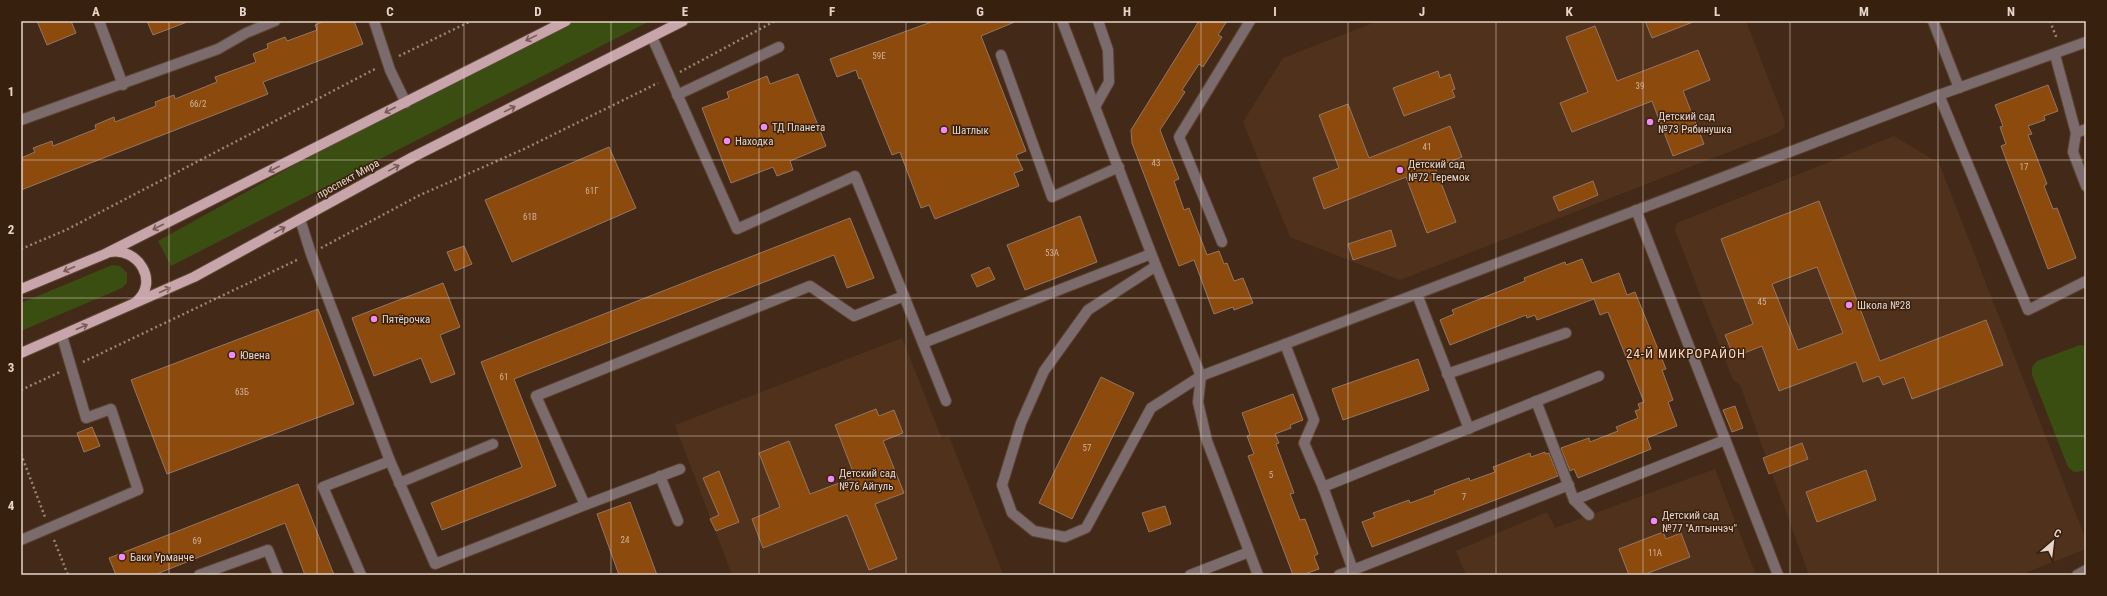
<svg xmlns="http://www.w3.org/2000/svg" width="2107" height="596" font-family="'Roboto Condensed',sans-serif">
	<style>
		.built { fill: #50311c }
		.green { fill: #394e10 }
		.building { fill: #8c4a0d; stroke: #947663; fill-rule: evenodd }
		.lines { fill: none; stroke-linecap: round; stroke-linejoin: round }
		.minor-casing { stroke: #5d4534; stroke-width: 12 }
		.major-casing { stroke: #5d4534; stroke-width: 12 }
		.path { stroke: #998476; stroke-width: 2.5; stroke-dasharray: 2 3; stroke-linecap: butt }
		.minor { stroke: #7c6b6d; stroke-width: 10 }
		.major { stroke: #c7a5aa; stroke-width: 10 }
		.oneway { stroke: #785c54 }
		.grid { fill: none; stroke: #e6d5ca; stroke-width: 1; stroke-opacity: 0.55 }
		.poi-dot { fill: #f18af4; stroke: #38200e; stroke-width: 1.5 }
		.labels { text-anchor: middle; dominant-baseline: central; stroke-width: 3; stroke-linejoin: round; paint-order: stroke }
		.number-label { font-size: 9px; fill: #d0b29b }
		.poi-label { font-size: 11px; fill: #e6d5ca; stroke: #38200e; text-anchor: start }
		.street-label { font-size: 11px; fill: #e6d5ca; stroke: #38200e }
		.quarter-label { font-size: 13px; letter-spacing: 1px; fill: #fad9c4; stroke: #38200e }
		.neatline { fill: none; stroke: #e6d5ca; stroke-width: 1.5 }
		.grid-label { font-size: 13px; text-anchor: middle; font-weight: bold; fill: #e6d5ca }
	</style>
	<rect width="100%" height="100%" fill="#432a18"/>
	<g class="built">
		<path d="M1378 21H1746L1784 119 1785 126 1780 132 1400 280 1290 237 1243 122 1283 58Z"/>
		<path d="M1894 136 1939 163 2086 540V549L2020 575H1809L1740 385 1733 380 1675 230 1677 223Z"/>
		<path d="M902 338 942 439 949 436 1003 574 732 575 675 425Z"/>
		<path d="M1715 469 1756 575H1466L1456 551 1547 512 1555 528Z"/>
	</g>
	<g class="green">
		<path d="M573 21H650L171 266 158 241 406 103Z"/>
		<path d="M112 265 120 266 127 273V283L122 288 21 331V303Z"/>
		<path d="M2080 345 2086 346V471L2074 472 2068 467 2032 375V367L2037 361Z"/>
	</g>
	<g class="building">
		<path d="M37 21H71L76 33 47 45Z"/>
		<path d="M147 21H187V22L153 35Z"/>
		<path d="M325 21H354L363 44 263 82 268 94 21 190V158L35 152 33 148 52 141 53 146 96 129 95 125 114 117 115 122 156 106 155 102 174 95 175 99 217 82 215 77 256 62 253 54 268 48 267 44 285 37 287 41 317 30 315 25Z"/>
		<path d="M934 21H1017L981 36 1026 151 1016 155 1023 170 1014 173 1019 186 935 219 929 205 921 208 900 152 892 155 861 78 859 79 856 70 837 77 830 59Z"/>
		<path d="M1199 21H1227L1218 35 1222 37 1203 67 1199 64 1182 90 1185 92 1160 130 1179 179 1174 181 1184 210 1189 208 1207 255 1219 251 1224 264 1227 263 1234 281 1243 278 1253 303 1234 310 1233 307 1214 314 1194 260 1179 266 1132 143 1131 130Z"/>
		<path d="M1645 21H1693V22L1652 38Z"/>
		<path d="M1595 26 1617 81 1698 50 1710 80 1683 91 1704 144 1673 156 1652 101 1572 132 1560 103 1588 92 1566 37Z"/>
		<path d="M1438 71 1440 78 1450 74 1455 89 1452 90 1455 97 1404 116 1393 88Z"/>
		<path d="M798 74 826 146 790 161 793 170 777 176 773 167 731 183 702 108 729 98 727 92 767 76 770 84Z"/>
		<path d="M2048 85 2058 111 2044 116 2045 120 2028 126 2032 134 2028 135 2047 184 2044 186 2053 209 2057 208 2076 258 2048 269 2001 146 2006 144 2000 127 2003 126 1995 105Z"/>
		<path d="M1348 104 1369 158 1450 126 1462 157 1435 167 1456 222 1427 233 1406 177 1324 209 1313 178 1339 168 1319 115Z"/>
		<path d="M609 147 636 208 512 262 485 200Z"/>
		<path d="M1593 181 1598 195 1559 211 1553 197Z"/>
		<path d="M1819 201 1880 361 1986 320 2003 365 1912 399 1904 377 1883 385 1879 376 1863 382 1856 362 1779 391 1762 346 1734 357 1725 335 1753 324 1721 239ZM1817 267 1843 333 1798 350 1772 284Z"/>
		<path d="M1080 216 1097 262 1025 290 1007 245Z"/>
		<path d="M850 218 874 278 847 288 834 255 514 379 556 486 442 530 431 503 522 467 481 362Z"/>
		<path d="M1391 230 1396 246 1353 260 1348 244Z"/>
		<path d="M464 246 472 264 455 271 447 252Z"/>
		<path d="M1582 259 1592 283 1619 273 1627 295 1635 292 1666 369 1662 370 1673 400 1668 402 1677 426 1647 438 1651 449 1578 478 1574 469 1570 471 1561 448 1589 438 1590 442 1618 431 1616 427 1638 418 1635 411 1640 409 1638 404 1644 402 1608 312 1600 315 1594 299 1537 320 1535 315 1527 318 1526 315 1450 345 1440 320 1454 314 1452 310 1525 281 1524 278 1565 262 1566 265Z"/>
		<path d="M989 267 995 279 977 287 971 275Z"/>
		<path d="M443 283 460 327 440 335 455 374 431 383 421 358 374 376 352 318Z"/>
		<path d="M318 309 354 404 167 474 131 380Z"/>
		<path d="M1418 359 1429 390 1343 420 1332 389Z"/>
		<path d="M1101 377 1134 393 1072 519 1039 503Z"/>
		<path d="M1293 394 1303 420 1290 425 1291 428 1275 434 1279 443 1276 444 1294 493 1290 494 1300 520 1305 519 1318 554 1314 556 1319 569 1302 575H1293L1248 456 1254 454 1247 436 1250 435 1242 413Z"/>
		<path d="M1735 406 1743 428 1732 432 1723 410Z"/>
		<path d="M876 409 879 416 894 410 903 433 883 441 904 493 875 504 897 559 869 570 847 515 763 548 752 519 780 507 759 453 789 441 810 494 855 477 835 425Z"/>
		<path d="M92 427 100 446 84 452 77 433Z"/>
		<path d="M1802 443 1808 459 1769 474 1763 458Z"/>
		<path d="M1545 452V454L1549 453 1558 476 1372 547 1362 522 1375 517 1373 513 1409 500 1410 503 1435 494 1434 491 1469 478 1470 481 1495 472 1493 467 1530 453 1531 457Z"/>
		<path d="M1866 470 1876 500 1817 522 1806 492Z"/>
		<path d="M719 471 739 522 716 531 710 519 719 515 703 478Z"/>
		<path d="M298 484 334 575H305L285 523 154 575H116L109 558Z"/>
		<path d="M630 502 657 575H619L597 514Z"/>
		<path d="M1165 506 1171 524 1149 532 1142 513Z"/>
		<path d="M1663 532 1666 539 1681 533 1690 557 1643 575H1629L1619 549Z"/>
	</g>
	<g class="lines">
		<defs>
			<g id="minor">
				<path d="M99 21 123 85"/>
				<path d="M374 21 390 70 406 103"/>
				<path d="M1062 21 1156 266 1201 376 1198 402 1207 441 1258 575"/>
				<path d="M1933 21 1959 88"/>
				<path d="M1001 55 1052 197 1119 167"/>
				<path d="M2055 55 2076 133 2073 152 2086 186"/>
				<path d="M677 95 779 47"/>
				<path d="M1939 95 2028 310 2086 281"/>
				<path d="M1096 105 1109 82 1108 50 1098 21"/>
				<path d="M21 120 218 49 246 33 275 21"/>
				<path d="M2076 133 2086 129"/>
				<path d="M1636 210 1778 575"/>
				<path d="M300 219 311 254 390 461 323 487 361 575"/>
				<path d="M1222 242 1179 137 1250 21"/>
				<path d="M1156 266 1088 310 1044 371 1021 423 1002 485 1012 513 1034 531 1065 537 1086 528 1151 408 1201 376 1939 95 2086 42"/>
				<path d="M1417 294 1469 429"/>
				<path d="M904 296 946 401"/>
				<path d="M923 343 1151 254"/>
				<path d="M1285 344 1314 420 1304 443 1323 487 1353 570 1339 575"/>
				<path d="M1447 374 1566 333"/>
				<path d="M1536 401 1574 500 1725 440"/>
				<path d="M390 461 435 564 585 505 536 396 810 286 854 316 904 296 855 176 737 229 652 37"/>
				<path d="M660 476 678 521"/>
				<path d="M399 483 493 444"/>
				<path d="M1323 487 1599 376"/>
				<path d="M1574 500 1589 515"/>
				<path d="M585 505 680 469"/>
				<path d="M21 540 138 490 111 409 86 418 62 336"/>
				<path d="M1353 570 1569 485"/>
				<path d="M199 575 268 550 278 575"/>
				<path d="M1190 575 1249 552"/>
				<path d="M2077 575 2086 570"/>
			</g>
			<g id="major">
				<path d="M110 252C138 247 160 282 136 302"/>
				<path d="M21 289 105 254 566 21"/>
				<path d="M21 353 194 277 413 157 683 21"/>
			</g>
		</defs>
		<use href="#minor" class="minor-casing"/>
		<use href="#major" class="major-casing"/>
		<g class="path">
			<path d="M2050 21 2057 39"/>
			<path d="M399 56 471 21"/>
			<path d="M680 72 775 21"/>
			<path d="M321 248 418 196 524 149 658 83"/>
			<path d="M21 249 66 230 377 68"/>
			<path d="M83 362 299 259"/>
			<path d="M21 390 60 372"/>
			<path d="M21 454 45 517"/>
			<path d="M54 540 68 575"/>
		</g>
		<use href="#minor" class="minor"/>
		<use href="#major" class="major"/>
	</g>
	<defs><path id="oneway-shaft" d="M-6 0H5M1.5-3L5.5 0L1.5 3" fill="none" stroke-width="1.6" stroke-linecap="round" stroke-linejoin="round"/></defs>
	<g class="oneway">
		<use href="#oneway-shaft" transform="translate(531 38) rotate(154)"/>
		<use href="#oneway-shaft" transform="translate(510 109) rotate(-26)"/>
		<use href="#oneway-shaft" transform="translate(390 110) rotate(153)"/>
		<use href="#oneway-shaft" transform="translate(394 168) rotate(-29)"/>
		<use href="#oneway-shaft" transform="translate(274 169) rotate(153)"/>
		<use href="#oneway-shaft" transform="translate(158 227) rotate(153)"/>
		<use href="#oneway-shaft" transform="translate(280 230) rotate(-29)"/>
		<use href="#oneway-shaft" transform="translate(69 269) rotate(157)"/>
		<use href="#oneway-shaft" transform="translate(165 290) rotate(-24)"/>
		<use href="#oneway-shaft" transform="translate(82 327) rotate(-23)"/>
	</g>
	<path class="grid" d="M169 21V575M317 21V575M464 21V575M611 21V575M759 21V575M906 21V575M1054 21V575M1201 21V575M1348 21V575M1496 21V575M1643 21V575M1790 21V575M1938 21V575M21 160H2086M21 298H2086M21 436H2086"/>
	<g class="poi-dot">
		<circle cx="1650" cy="122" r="4"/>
		<circle cx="764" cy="127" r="4"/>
		<circle cx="944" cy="130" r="4"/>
		<circle cx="727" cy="141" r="4"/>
		<circle cx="1400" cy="170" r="4"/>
		<circle cx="1849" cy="305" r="4"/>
		<circle cx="374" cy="319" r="4"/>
		<circle cx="232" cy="355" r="4"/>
		<circle cx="831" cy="479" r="4"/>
		<circle cx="1654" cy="521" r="4"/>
		<circle cx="122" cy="557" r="4"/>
	</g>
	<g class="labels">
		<g class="number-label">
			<text x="879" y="56">59Е</text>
			<text x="1640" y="86">39</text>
			<text x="198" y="104">66/2</text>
			<text x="1427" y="147">41</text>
			<text x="1156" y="163">43</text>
			<text x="2024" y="167">17</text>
			<text x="592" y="191">61Г</text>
			<text x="530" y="217">61В</text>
			<text x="1052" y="253">53А</text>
			<text x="1762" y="302">45</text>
			<text x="504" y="377">61</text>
			<text x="242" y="392">63Б</text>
			<text x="1087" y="448">57</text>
			<text x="1271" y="475">5</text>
			<text x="1464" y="497">7</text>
			<text x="625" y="540">24</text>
			<text x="197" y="541">69</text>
			<text x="1655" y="553">11А</text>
		</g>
		<g class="poi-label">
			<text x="1658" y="116">Детский сад<tspan x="1658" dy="13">№73 Рябинушка</tspan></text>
			<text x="772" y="127">ТД Планета</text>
			<text x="952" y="130">Шатлык</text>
			<text x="735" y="141">Находка</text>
			<text x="1408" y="164">Детский сад<tspan x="1408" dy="13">№72 Теремок</tspan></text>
			<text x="1857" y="305">Школа №28</text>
			<text x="382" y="319">Пятёрочка</text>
			<text x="240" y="355">Ювена</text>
			<text x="839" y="473">Детский сад<tspan x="839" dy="13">№76 Айгуль</tspan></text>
			<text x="1662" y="515">Детский сад<tspan x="1662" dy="13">№77 "Алтынчэч"</tspan></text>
			<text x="130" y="557">Баки Урманче</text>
		</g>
		<g class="street-label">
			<text transform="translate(348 179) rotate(-29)">проспект Мира</text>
		</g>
		<g class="quarter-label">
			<text x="1686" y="353">24-Й МИКРОРАЙОН</text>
		</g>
	</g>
	<rect width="2107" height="596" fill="none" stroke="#38200e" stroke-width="44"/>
	<g transform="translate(2053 542) rotate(28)" stroke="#38200e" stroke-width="3" paint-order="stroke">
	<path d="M0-3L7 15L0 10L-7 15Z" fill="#e6d5ca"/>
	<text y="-6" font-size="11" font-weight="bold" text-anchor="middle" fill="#e6d5ca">С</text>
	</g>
	<rect x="22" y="22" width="2063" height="552" class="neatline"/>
	<g class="grid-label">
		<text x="96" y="16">A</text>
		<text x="243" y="16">B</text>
		<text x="390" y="16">C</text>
		<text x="538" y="16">D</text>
		<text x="685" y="16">E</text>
		<text x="832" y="16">F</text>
		<text x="980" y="16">G</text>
		<text x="1127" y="16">H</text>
		<text x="1275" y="16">I</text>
		<text x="1422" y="16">J</text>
		<text x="1569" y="16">K</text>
		<text x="1717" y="16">L</text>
		<text x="1864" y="16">M</text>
		<text x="2011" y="16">N</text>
		<text x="11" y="96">1</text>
		<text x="11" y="234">2</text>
		<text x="11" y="372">3</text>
		<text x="11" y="510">4</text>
	</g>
</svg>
